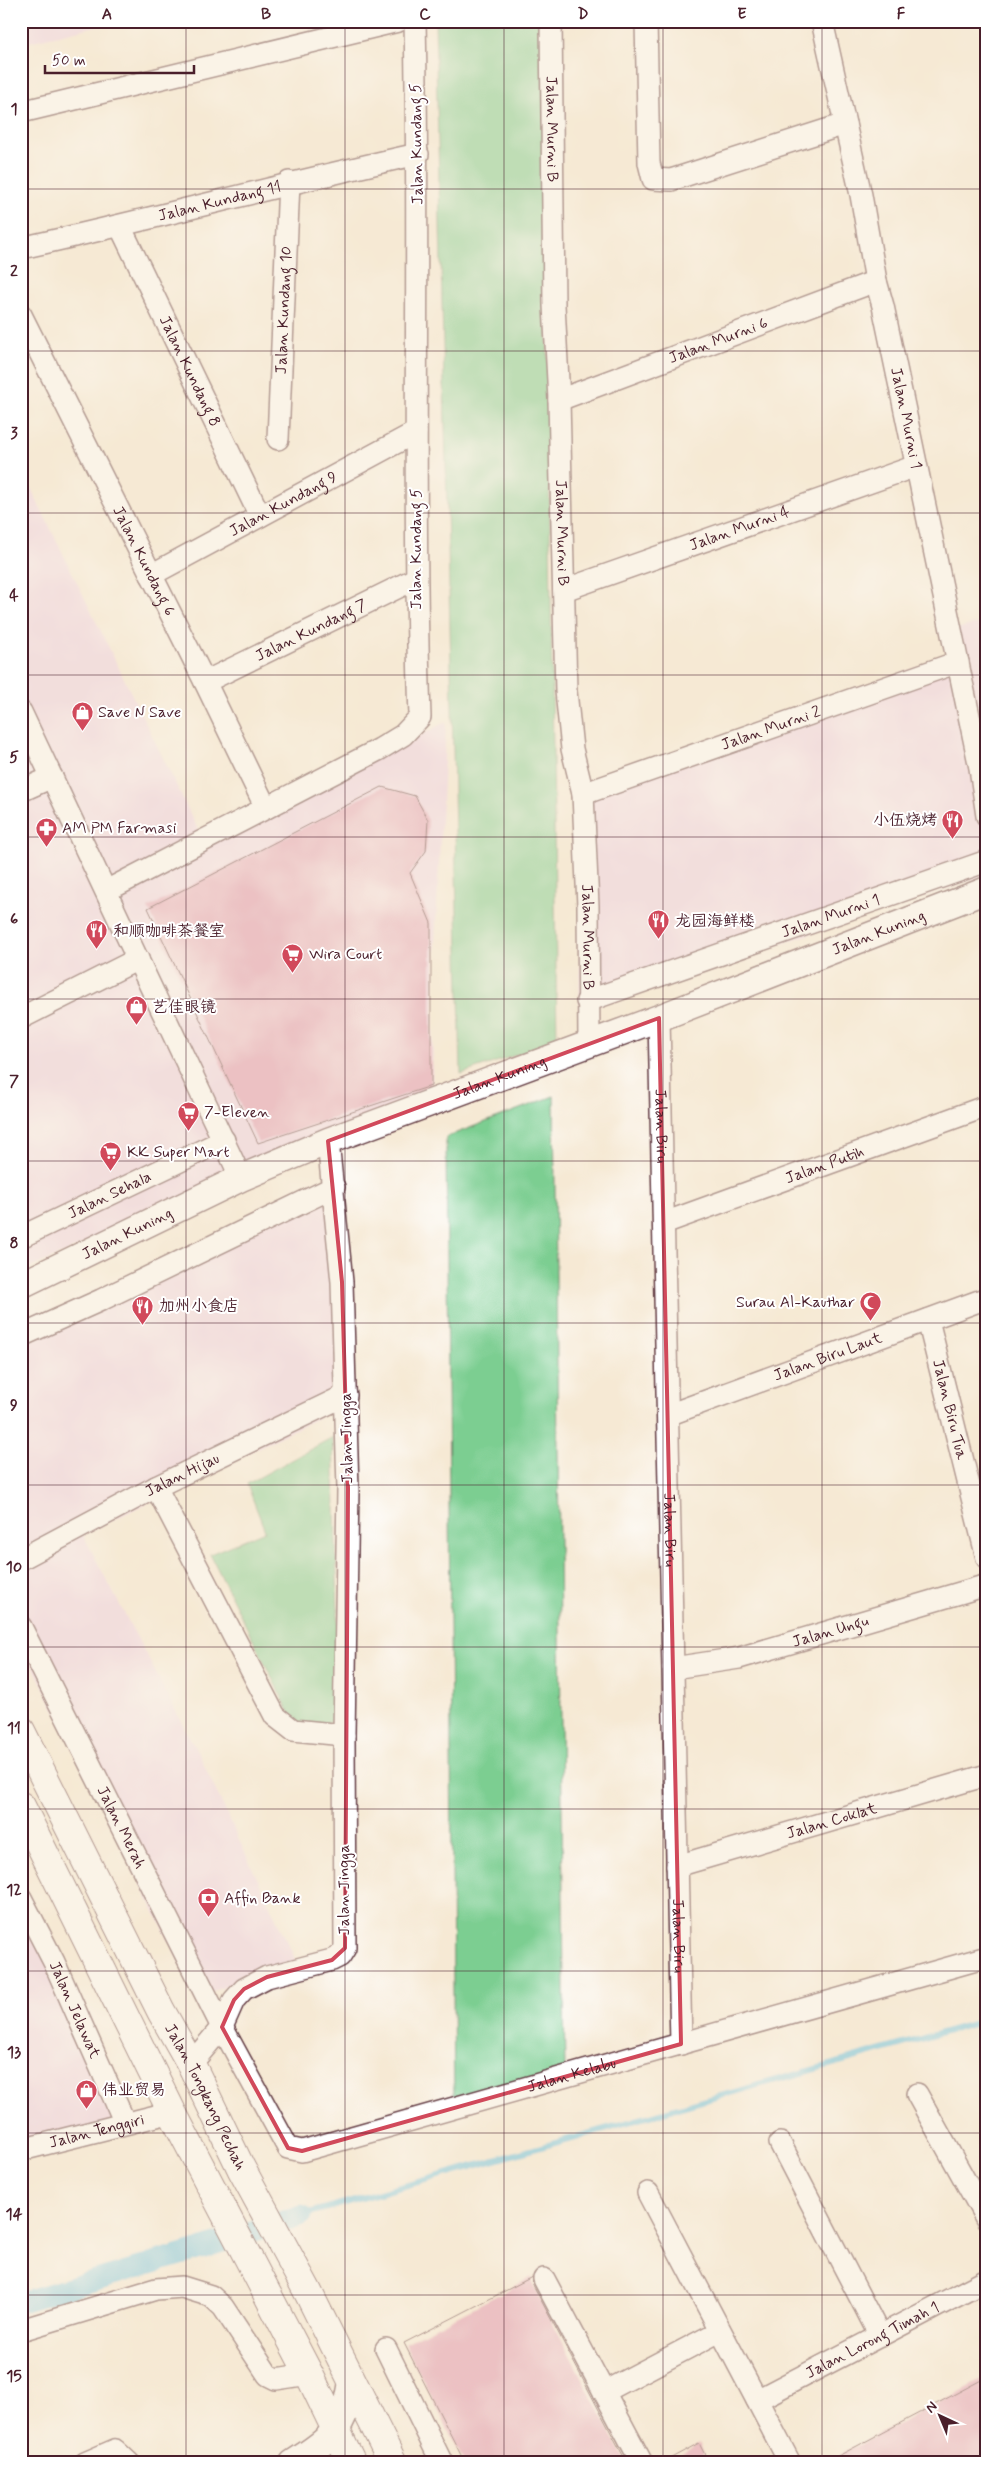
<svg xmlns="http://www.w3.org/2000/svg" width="1008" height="2484" font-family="Mynerve,'LXGW WenKai TC',sans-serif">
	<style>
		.built { fill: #eed0e7 }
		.green { fill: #7bce91; stroke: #62765e }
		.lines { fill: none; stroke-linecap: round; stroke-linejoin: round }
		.stream { stroke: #64c0e2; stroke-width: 6 }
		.canal { stroke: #64c0e2; stroke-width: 21 }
		.building { fill: #df91af }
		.minor-casing { stroke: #643d44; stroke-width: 24 }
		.tertiary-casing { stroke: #643d44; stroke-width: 29 }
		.primary-casing { stroke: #643d44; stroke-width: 30 }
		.minor { stroke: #fff; stroke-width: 21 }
		.tertiary { stroke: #fff; stroke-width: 26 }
		.primary { stroke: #fff; stroke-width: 28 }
		.marked { fill: none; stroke: #d1495b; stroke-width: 4; stroke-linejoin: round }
		.grid { fill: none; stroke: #4a1f2b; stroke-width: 1; stroke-opacity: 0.55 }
		.labels { text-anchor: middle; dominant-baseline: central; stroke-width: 4; stroke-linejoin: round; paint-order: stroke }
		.street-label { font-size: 16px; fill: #4a1f2b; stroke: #fff }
		.poi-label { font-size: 16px; fill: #4a1f2b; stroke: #fff; text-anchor: start }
		.neatline { fill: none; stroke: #4a1f2b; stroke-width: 2 }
		.grid-label { font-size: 16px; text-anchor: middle; font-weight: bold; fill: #4a1f2b }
	</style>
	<rect width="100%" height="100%" fill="#fff"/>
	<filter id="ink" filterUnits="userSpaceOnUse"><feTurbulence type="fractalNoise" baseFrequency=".02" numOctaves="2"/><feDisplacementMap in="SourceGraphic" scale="10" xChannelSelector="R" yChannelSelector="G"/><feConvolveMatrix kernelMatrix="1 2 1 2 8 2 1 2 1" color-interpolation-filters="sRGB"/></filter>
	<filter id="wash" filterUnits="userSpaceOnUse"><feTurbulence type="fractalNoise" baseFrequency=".0096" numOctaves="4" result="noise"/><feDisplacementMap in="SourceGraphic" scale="20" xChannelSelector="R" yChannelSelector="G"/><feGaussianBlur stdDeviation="1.12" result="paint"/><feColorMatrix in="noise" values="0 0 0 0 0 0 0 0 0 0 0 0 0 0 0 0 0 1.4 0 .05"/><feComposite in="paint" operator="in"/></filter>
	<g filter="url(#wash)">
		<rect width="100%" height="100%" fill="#f6e9d4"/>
		<g class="built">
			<path d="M21 21H117L21 44Z"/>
			<path d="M21 468 206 846 446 722 435 943 432 1090 21 1272Z"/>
			<path d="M987 621V875L579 1011 581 903 574 791 949 656 945 632Z"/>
			<path d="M339 1177 354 1400 83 1535 202 1761 296 1961 197 1997 21 1642V1328Z"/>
			<path d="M21 1881 135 2127 21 2154Z"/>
		</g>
		<g class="green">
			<path d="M435 21H543L557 1041 461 1074Z"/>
			<path d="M554 1096 565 2075 454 2107 446 1137Z"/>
			<path d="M333 1437 341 1718 301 1730 287 1708 210 1554 265 1531 247 1484Z"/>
		</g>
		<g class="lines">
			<path class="stream" d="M302 2215 987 2020"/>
			<path class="canal" d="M21 2302 201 2249 302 2215"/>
		</g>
		<g id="blocks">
			<g class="building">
				<path d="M382 787 415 796 428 820 426 851 410 873 431 923V1086L258 1143 148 908Z"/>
				<path d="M532 2277 533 2285 627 2463H465L404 2343Z"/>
				<path d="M987 2377V2458L977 2463H825Z"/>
				<path d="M699 2443 709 2463H662Z"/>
			</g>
		</g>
	</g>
	<g filter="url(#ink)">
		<use href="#blocks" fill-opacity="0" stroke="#643d44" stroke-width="1"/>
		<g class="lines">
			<defs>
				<g id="minor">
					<path id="s1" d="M551 21 554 305 559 400 566 691 572 749 583 794 588 906 589 1044"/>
					<path d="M646 21 649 163 653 179 671 180 845 124"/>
					<path id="s2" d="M822 21 861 195 876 281 883 306 980 768 987 816"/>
					<path d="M21 112 398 21"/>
					<path id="s3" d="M120 226 260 516"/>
					<path id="s4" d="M21 248C154 219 285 183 418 154"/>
					<path id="s5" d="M21 315 205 682 266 808"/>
					<path id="s6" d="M559 400 876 281"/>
					<path id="s7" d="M278 439 289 182"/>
					<path id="s8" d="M151 575 416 432"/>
					<path id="s9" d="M564 590 916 466"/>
					<path id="s10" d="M205 682 415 579"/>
					<path d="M21 712 241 1178"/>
					<path d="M21 791 52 777"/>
					<path id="s11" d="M583 794 958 662"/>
					<path d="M106 891 380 749 403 735 420 717C412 485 420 253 415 21"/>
					<path id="s12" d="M587 1001 987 861"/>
					<path d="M21 1018 138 959"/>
					<path id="s13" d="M659 1018 681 2044"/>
					<path id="s14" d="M664 1223 987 1106"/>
					<path id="s15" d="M21 1237 224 1140"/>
					<path id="s16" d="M928 1320 987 1558"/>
					<path d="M21 1336 101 1300 334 1187"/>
					<path id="s17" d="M668 1415 987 1298"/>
					<path d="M156 1487 275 1716 293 1730 344 1735"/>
					<path id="s18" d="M21 1559 156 1487 346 1395"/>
					<path id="s19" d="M21 1627 222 2027 288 2148 302 2151 987 1957"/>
					<path id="s20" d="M673 1668 739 1658 987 1585"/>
					<path id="s21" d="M677 1866 987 1775"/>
					<path id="s22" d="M21 1898 54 1962 125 2123"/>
					<path d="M191 2064 222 2027 234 2000 244 1989 267 1977 332 1960 340 1956 345 1948 344 1735 348 1489 342 1282 328 1141"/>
					<path d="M917 2094 987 2220"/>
					<path d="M780 2143 880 2336"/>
					<path id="s23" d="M21 2150 172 2112"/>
					<path d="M648 2193 790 2463"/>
					<path d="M544 2279 642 2463"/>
					<path d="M21 2330 156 2289 182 2287 211 2296 223 2307 268 2375 276 2379 309 2374"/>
					<path d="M386 2349 442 2463"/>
					<path d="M604 2392 720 2331"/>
					<path id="s24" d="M757 2400 987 2280"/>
					<path d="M85 2463 115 2450 129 2463"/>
				</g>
				<g id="tertiary">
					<path id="s25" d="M21 1285 241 1178 328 1141 659 1018 987 890"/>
					<path d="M293 2463C332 2439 346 2427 352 2381"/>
				</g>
				<g id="primary">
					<path id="s26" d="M21 1731 161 2011 191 2064 241 2168 308 2292 393 2463"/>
					<path d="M21 1806 172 2112 309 2374 352 2463"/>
				</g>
			</defs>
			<use href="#minor" class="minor-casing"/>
			<use href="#tertiary" class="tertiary-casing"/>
			<use href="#primary" class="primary-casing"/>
			<use href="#minor" class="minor"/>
			<use href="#tertiary" class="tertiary"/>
			<use href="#primary" class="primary"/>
		</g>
	</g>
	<path d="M0 0H1008V2484H0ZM659 1018 681 2044 302 2151 288 2148 222 2027 234 2000 244 1989 267 1977 332 1960 345 1948 348 1489 342 1282 328 1141Z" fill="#f6e9d4" fill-opacity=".55" fill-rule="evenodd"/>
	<path class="marked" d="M659 1018 681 2044 302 2151 288 2148 222 2027 234 2000 244 1989 267 1977 332 1960 345 1948 348 1489 342 1282 328 1141Z"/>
	<path class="grid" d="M186 21V2463M345 21V2463M504 21V2463M663 21V2463M822 21V2463M21 189H987M21 351H987M21 513H987M21 675H987M21 837H987M21 999H987M21 1161H987M21 1323H987M21 1485H987M21 1647H987M21 1809H987M21 1971H987M21 2133H987M21 2295H987"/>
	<defs>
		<symbol id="shop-pin" viewBox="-11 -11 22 30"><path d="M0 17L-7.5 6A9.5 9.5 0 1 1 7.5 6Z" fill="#d1495b" stroke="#fff"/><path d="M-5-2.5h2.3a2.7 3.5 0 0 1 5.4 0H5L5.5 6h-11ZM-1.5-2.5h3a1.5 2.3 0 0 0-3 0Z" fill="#fff"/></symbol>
		<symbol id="restaurant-pin" viewBox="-11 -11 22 30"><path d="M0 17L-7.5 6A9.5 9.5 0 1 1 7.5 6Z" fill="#d1495b" stroke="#fff"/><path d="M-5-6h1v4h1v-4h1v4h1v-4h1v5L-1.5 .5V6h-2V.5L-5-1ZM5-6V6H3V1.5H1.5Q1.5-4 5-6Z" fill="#fff"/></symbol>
		<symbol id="pharmacy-pin" viewBox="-11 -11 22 30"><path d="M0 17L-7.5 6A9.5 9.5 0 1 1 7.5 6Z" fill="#d1495b" stroke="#fff"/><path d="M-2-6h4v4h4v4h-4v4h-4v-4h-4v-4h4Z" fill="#fff"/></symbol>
		<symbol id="supermarket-pin" viewBox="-11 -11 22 30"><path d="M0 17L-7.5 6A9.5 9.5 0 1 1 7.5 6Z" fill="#d1495b" stroke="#fff"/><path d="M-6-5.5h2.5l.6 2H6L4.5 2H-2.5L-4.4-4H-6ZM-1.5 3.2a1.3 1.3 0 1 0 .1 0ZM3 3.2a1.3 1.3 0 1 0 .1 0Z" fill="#fff"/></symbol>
		<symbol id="mosque-pin" viewBox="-11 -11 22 30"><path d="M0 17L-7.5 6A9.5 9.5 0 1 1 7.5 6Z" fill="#d1495b" stroke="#fff"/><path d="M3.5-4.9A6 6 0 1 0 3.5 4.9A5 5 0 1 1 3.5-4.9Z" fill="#fff"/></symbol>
		<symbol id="bank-pin" viewBox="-11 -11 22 30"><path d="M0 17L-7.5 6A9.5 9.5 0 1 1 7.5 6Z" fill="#d1495b" stroke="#fff"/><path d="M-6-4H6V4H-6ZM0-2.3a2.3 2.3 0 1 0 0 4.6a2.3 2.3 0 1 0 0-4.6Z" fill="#fff"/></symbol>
	</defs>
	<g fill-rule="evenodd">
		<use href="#shop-pin" x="70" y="700" width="25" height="34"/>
		<use href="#restaurant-pin" x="940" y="808" width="25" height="34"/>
		<use href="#pharmacy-pin" x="34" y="816" width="25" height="34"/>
		<use href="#restaurant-pin" x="646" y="908" width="25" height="34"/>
		<use href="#restaurant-pin" x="84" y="918" width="25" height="34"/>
		<use href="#supermarket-pin" x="280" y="942" width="25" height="34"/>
		<use href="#shop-pin" x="124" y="994" width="25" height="34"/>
		<use href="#supermarket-pin" x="176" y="1100" width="25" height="34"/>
		<use href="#supermarket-pin" x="98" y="1140" width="25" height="34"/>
		<use href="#mosque-pin" x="858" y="1290" width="25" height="34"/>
		<use href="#restaurant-pin" x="130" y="1294" width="25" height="34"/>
		<use href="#bank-pin" x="196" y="1886" width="25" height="34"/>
		<use href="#shop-pin" x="74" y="2078" width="25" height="34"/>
	</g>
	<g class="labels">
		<g class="street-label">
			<text stroke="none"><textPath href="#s1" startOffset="108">Jalan Murni B</textPath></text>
			<text transform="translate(417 144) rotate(-91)">Jalan Kundang 5</text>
			<text stroke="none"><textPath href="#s4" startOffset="204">Jalan Kundang 11</textPath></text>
			<text stroke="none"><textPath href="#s7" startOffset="129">Jalan Kundang 10</textPath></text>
			<text stroke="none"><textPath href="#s6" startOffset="170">Jalan Murni 6</textPath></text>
			<text stroke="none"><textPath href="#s3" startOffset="161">Jalan Kundang 8</textPath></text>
			<text stroke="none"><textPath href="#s2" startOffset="406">Jalan Murni 1</textPath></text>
			<text stroke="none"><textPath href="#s8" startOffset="150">Jalan Kundang 9</textPath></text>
			<text stroke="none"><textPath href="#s9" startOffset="186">Jalan Murni 4</textPath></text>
			<text stroke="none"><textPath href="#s1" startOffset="512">Jalan Murni B</textPath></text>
			<text transform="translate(416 549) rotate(-90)">Jalan Kundang 5</text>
			<text stroke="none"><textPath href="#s5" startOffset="275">Jalan Kundang 6</textPath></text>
			<text stroke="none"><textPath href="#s10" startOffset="118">Jalan Kundang 7</textPath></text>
			<text stroke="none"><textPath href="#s11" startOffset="199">Jalan Murni 2</textPath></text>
			<text stroke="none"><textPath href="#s12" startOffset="258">Jalan Murni 1</textPath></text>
			<text stroke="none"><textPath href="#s25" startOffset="928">Jalan Kuning</textPath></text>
			<text stroke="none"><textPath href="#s1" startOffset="918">Jalan Murni B</textPath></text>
			<text stroke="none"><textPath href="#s25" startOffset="522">Jalan Kuning</textPath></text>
			<text stroke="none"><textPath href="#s13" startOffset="108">Jalan Biru</textPath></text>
			<text stroke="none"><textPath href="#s14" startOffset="171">Jalan Putih</textPath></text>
			<text stroke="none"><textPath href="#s15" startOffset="98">Jalan Sehala</textPath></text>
			<text stroke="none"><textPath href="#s25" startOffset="118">Jalan Kuning</textPath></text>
			<text stroke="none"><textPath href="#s17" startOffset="170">Jalan Biru Laut</textPath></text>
			<text stroke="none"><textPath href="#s16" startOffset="92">Jalan Biru Tua</textPath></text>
			<text transform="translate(347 1438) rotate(-91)">Jalan Jingga</text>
			<text stroke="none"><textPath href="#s18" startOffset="182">Jalan Hijau</textPath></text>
			<text stroke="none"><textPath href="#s13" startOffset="512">Jalan Biru</textPath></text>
			<text stroke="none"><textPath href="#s20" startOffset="162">Jalan Ungu</textPath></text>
			<text stroke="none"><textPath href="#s21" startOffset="161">Jalan Coklat</textPath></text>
			<text stroke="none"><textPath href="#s19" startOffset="224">Jalan Merah</textPath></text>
			<text transform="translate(344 1890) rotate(-90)">Jalan Jingga</text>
			<text stroke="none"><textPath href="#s13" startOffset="918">Jalan Biru</textPath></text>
			<text stroke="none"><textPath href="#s22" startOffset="124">Jalan Jelawat</textPath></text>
			<text stroke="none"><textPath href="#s19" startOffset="880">Jalan Kelabu</textPath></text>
			<text stroke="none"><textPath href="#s26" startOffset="410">Jalan Tongkang Pechah</textPath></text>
			<text stroke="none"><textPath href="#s23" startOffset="78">Jalan Tenggiri</textPath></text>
			<text stroke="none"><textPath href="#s24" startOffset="130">Jalan Lorong Timah 1</textPath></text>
		</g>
		<g class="poi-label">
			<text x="98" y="712">Save N Save</text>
			<text x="937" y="820" text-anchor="end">小伍烧烤</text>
			<text x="62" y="828">AM PM Farmasi</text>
			<text x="675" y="921">龙园海鲜楼</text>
			<text x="113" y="931">和顺咖啡茶餐室</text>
			<text x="309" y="954">Wira Court</text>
			<text x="152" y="1007">艺佳眼镜</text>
			<text x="204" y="1112">7-Eleven</text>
			<text x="127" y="1152">KK Super Mart</text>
			<text x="855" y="1302" text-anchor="end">Surau Al-Kauthar</text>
			<text x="159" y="1306">加州小食店</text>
			<text x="224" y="1898">Affin Bank</text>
			<text x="102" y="2090">伟业贸易</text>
		</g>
	</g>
	<rect width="1008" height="2484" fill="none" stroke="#fff" stroke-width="55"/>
	<g transform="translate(940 2416) rotate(316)" stroke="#ffffff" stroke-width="4" paint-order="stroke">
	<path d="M0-4L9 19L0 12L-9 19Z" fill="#4a1f2b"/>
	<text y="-8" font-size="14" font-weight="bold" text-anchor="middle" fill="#4a1f2b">N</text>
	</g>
	<path d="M45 65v8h149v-8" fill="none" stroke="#4a1f2b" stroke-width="2.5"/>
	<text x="52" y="65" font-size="15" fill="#4a1f2b" stroke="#ffffff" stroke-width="4" paint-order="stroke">50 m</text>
	<rect x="28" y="28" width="952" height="2428" class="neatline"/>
	<g class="grid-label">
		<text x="107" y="19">A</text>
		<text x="266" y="19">B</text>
		<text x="425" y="19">C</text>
		<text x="583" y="19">D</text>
		<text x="742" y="19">E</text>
		<text x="901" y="19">F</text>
		<text x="14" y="114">1</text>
		<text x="14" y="276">2</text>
		<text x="14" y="438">3</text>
		<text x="14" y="600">4</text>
		<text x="14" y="762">5</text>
		<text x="14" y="924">6</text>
		<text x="14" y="1086">7</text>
		<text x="14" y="1248">8</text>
		<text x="14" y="1410">9</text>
		<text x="14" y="1572">10</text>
		<text x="14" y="1733">11</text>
		<text x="14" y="1895">12</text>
		<text x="14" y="2057">13</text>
		<text x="14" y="2219">14</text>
		<text x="14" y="2381">15</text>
	</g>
</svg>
